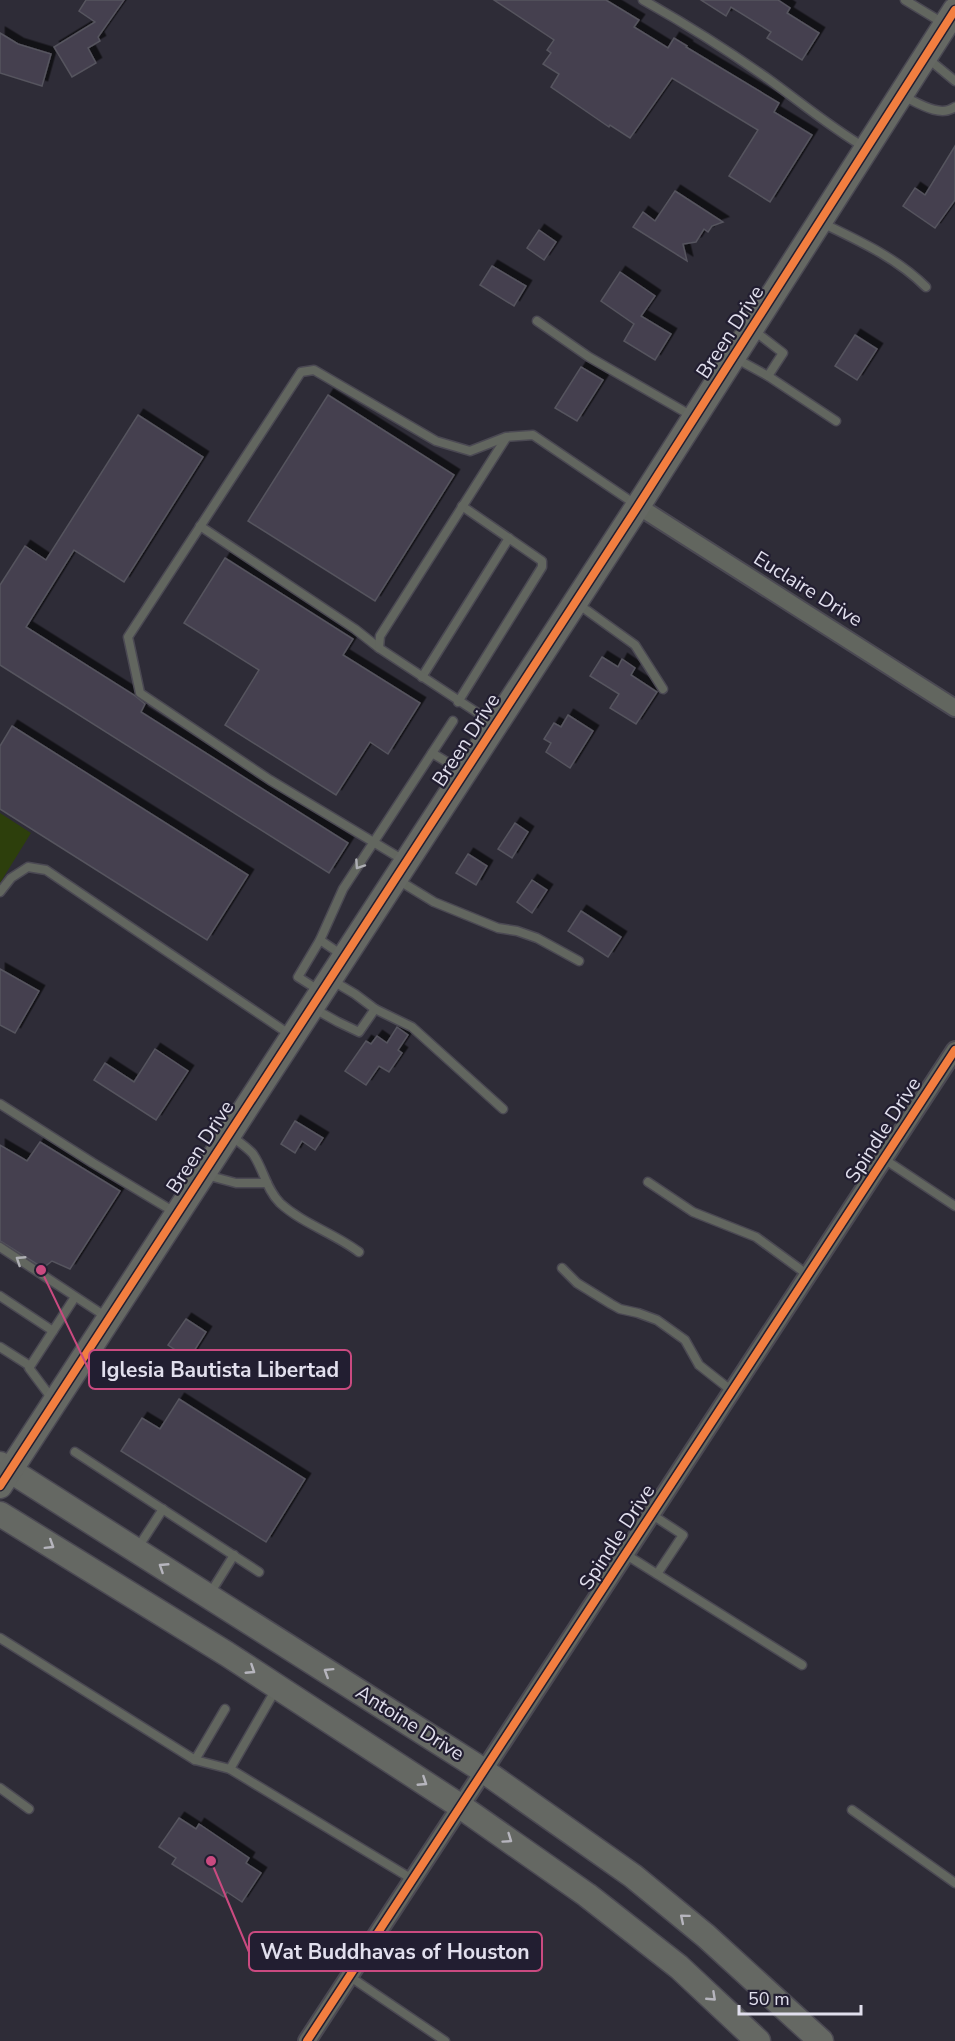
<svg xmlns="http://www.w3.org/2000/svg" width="955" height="2041" font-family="'Nunito Sans',sans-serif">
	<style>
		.green { fill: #2d3f0c }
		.building { fill: #444150; stroke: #56545e; stroke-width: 1.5; filter: url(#shadow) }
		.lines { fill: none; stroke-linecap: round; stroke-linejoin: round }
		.lane-casing { stroke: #4b4953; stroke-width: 11 }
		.street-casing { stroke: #4b4953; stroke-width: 20 }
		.secondary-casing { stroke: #4b4953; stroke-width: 27 }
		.lane { stroke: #62665f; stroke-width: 8 }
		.street { stroke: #62665f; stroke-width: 16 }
		.secondary { stroke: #656863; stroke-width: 24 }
		.cycleway-casing { stroke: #221e31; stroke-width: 11 }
		.cycleway { stroke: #f27e40; stroke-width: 8 }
		.oneway { stroke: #aeafb4 }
		.oneway2 { stroke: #b6b5bd }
		.labels { text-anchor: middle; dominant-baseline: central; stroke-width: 4.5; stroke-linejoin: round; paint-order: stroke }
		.street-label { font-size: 20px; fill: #e1dfed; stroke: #221e31 }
		.leader { fill: none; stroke: #ca4a80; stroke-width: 2 }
		.callout-dot { fill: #ca4a80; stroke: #221e31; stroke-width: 2 }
		.callout { fill: #221e31; stroke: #ca4a80; stroke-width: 2 }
		.callout-label { font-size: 21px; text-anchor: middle; font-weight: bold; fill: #e1dfed }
	</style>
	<defs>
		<filter id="shadow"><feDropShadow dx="5.5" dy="-5.5" stdDeviation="0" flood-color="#0009"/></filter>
	</defs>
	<rect width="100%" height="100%" fill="#2e2c37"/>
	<path class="green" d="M0 813 31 833 0 883Z"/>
	<g class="building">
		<path d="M86 0H124L98 37 100 41 88 48 96 63 72 77 54 47 95 22 79 11Z"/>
		<path d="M494 0H606L639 20 634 27 668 48 674 38 687 46 686 47 779 103 774 112 812 135 770 202 729 176 758 130 672 78 630 138 610 125 609 127 551 87 559 74 543 64 551 53 547 50 554 40Z"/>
		<path d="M701 0H778L790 8 787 13 819 33 802 60 767 38 771 32 731 7 726 16Z"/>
		<path d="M0 33 18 44 51 54 42 86 0 73Z"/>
		<path d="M955 146V200L935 228 903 206 915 188 925 195Z"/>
		<path d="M675 191 723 222 712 226 708 232 704 229 696 242 683 244 687 261 633 227 643 212 655 221Z"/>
		<path d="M539 230 556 242 544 260 527 248Z"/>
		<path d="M492 266 526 286 514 306 480 285Z"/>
		<path d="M620 272 655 296 641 316 671 334 655 360 624 341 634 324 601 301Z"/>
		<path d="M855 335 877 349 857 380 835 366Z"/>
		<path d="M581 367 603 380 577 421 555 408Z"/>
		<path d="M328 395 454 475 375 601 248 521Z"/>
		<path d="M138 415 203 457 124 582 74 550 26 627 134 695 145 704 141 712 348 843 329 873 0 665V585L25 546 46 560Z"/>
		<path d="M225 558 353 639 343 655 420 703 388 754 370 742 336 795 225 725 259 670 184 623Z"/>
		<path d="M602 657 618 667 622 659 635 668 631 675 657 692 636 724 610 708 619 694 590 676Z"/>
		<path d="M568 715 593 731 570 768 546 752 551 743 544 739 554 723 561 727Z"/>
		<path d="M12 726 248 875 207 940 0 809V746Z"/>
		<path d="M515 823 528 832 512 858 498 849Z"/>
		<path d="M468 854 487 866 476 885 456 873Z"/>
		<path d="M532 880 547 890 532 913 517 902Z"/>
		<path d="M581 911 621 937 608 957 568 931Z"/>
		<path d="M0 969 39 991 15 1033 0 1025Z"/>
		<path d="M397 1027 408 1035 398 1050 402 1053 389 1072 379 1066 366 1085 345 1071 366 1041 371 1044 377 1036 387 1043Z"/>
		<path d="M155 1049 188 1071 156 1120 94 1080 105 1063 134 1082Z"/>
		<path d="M295 1121 323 1138 315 1150 302 1141 295 1153 281 1144Z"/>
		<path d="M40 1142 120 1191 70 1269 52 1261 43 1268 0 1241V1145L27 1161Z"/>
		<path d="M186 1319 206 1332 189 1359 168 1345Z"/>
		<path d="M179 1399 305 1479 266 1542 121 1451 142 1418 160 1429Z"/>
		<path d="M179 1818 196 1829 199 1824 249 1858 246 1863 261 1873 242 1902 227 1892 224 1897 172 1864 176 1858 159 1847Z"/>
	</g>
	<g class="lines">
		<defs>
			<g id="lane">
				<path d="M643 0C686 24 727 50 767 78 799 101 830 127 864 147"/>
				<path d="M905 0 943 23"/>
				<path d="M926 57 955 81"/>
				<path d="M903 96C918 103 940 118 955 107"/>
				<path d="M820 222C857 240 896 257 926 287"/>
				<path d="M537 321 589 357 692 416"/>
				<path d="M735 358 768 376 783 353 752 329"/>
				<path d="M768 376 836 421"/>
				<path d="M200 526 355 629 379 648"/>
				<path d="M578 604 635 645 663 689"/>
				<path d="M422 677 509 538"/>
				<path d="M458 702 542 567V561L462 506"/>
				<path d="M493 723 379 648 380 636 506 438"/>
				<path d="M432 753 462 771"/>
				<path d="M405 861 270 780 140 693 128 637 301 372 314 370 436 441 470 451 506 437 533 435 635 504"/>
				<path d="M398 880 434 902 498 928 517 931 537 938 579 961"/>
				<path d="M0 892 11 878 28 867 46 870 292 1036"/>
				<path d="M320 940 342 955"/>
				<path d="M320 991 298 977 320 940 343 889 453 721"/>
				<path d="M313 1008 338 1022 359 1032 375 1009 355 994 333 981"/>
				<path d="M375 1009 412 1027 503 1109"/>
				<path d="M0 1104 93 1163 176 1213"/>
				<path d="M231 1136C239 1142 247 1147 253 1154 264 1170 266 1189 280 1203 303 1224 334 1233 359 1252"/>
				<path d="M884 1159 955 1206"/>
				<path d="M206 1175 236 1183H267"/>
				<path d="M648 1182 693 1212 756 1237 808 1275"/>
				<path d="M0 1247 108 1318"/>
				<path d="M562 1268 577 1283 611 1304 620 1309 638 1313 657 1320 685 1340 699 1365 732 1391"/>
				<path d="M0 1296 53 1331"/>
				<path d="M0 1347 30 1366"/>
				<path d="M53 1400 29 1368 75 1297"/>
				<path d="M75 1452 259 1572"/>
				<path d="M651 1514 683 1535 657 1574"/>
				<path d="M137 1549 163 1509"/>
				<path d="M625 1554 802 1665"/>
				<path d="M209 1595 234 1555"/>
				<path d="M0 1638 195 1760 225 1709"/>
				<path d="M276 1689 230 1769 412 1879"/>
				<path d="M195 1760 230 1769"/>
				<path d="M0 1788 29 1809"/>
				<path d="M852 1810 955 1883"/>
				<path d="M349 1976 445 2041"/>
			</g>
			<g id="street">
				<path d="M638 506 955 708"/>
				<path d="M307 2041 955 1050"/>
			</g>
			<g id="secondary">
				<path d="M0 1464 484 1771 633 1876 706 1936 821 2041"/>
				<path d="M0 1486 638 506 955 10"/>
				<path d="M0 1514 227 1654 460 1806 587 1895 679 1967 758 2041"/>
			</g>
		</defs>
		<use href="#lane" class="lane-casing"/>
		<use href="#street" class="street-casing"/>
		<use href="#secondary" class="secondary-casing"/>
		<use href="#lane" class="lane"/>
		<use href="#street" class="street"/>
		<use href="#secondary" class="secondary"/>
		<defs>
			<g id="cycleway">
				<path d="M0 1486 638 506 955 10"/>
				<path d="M307 2041 955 1050"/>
			</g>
		</defs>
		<use href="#cycleway" class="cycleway-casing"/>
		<use href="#cycleway" class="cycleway"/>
	</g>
	<defs><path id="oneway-chevron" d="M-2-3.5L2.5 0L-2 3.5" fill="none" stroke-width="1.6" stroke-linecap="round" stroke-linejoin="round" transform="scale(1.5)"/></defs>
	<g class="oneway">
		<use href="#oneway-chevron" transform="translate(359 865) rotate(124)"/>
		<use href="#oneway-chevron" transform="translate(20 1260) rotate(-147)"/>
	</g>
	<g class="oneway2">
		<use href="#oneway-chevron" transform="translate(50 1545) rotate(32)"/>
		<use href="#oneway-chevron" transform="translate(163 1567) rotate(-147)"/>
		<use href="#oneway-chevron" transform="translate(251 1670) rotate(33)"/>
		<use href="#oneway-chevron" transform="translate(328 1672) rotate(-148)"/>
		<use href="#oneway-chevron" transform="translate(423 1782) rotate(33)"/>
		<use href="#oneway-chevron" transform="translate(508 1839) rotate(35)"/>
		<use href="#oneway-chevron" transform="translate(684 1918) rotate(-140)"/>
		<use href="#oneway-chevron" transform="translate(712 1997) rotate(43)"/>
	</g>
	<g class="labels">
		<g class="street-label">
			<text transform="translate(730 332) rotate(-57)">Breen Drive</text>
			<text transform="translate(808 589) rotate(32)">Euclaire Drive</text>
			<text transform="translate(466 740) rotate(-57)">Breen Drive</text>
			<text transform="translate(883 1130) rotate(-57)">Spindle Drive</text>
			<text transform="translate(200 1147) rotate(-57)">Breen Drive</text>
			<text transform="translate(617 1537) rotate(-57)">Spindle Drive</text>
			<text transform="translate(410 1723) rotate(32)">Antoine Drive</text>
		</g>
	</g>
	<path class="leader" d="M41 1270L89 1370M211 1861L249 1952"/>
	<g class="callout-dot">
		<circle cx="41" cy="1270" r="6"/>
		<circle cx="211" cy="1861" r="6"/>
	</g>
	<g class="callout">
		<rect x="89" y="1350" width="262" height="39" rx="6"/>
		<rect x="249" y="1932" width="293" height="39" rx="6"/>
	</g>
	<g class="callout-label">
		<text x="220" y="1377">Iglesia Bautista Libertad</text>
		<text x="395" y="1959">Wat Buddhavas of Houston</text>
	</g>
	<path d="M739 2005v9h122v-9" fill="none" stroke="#e1dfed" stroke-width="3"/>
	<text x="748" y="2005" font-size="18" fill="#e1dfed" stroke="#221e31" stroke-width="4.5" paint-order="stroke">50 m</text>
</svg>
